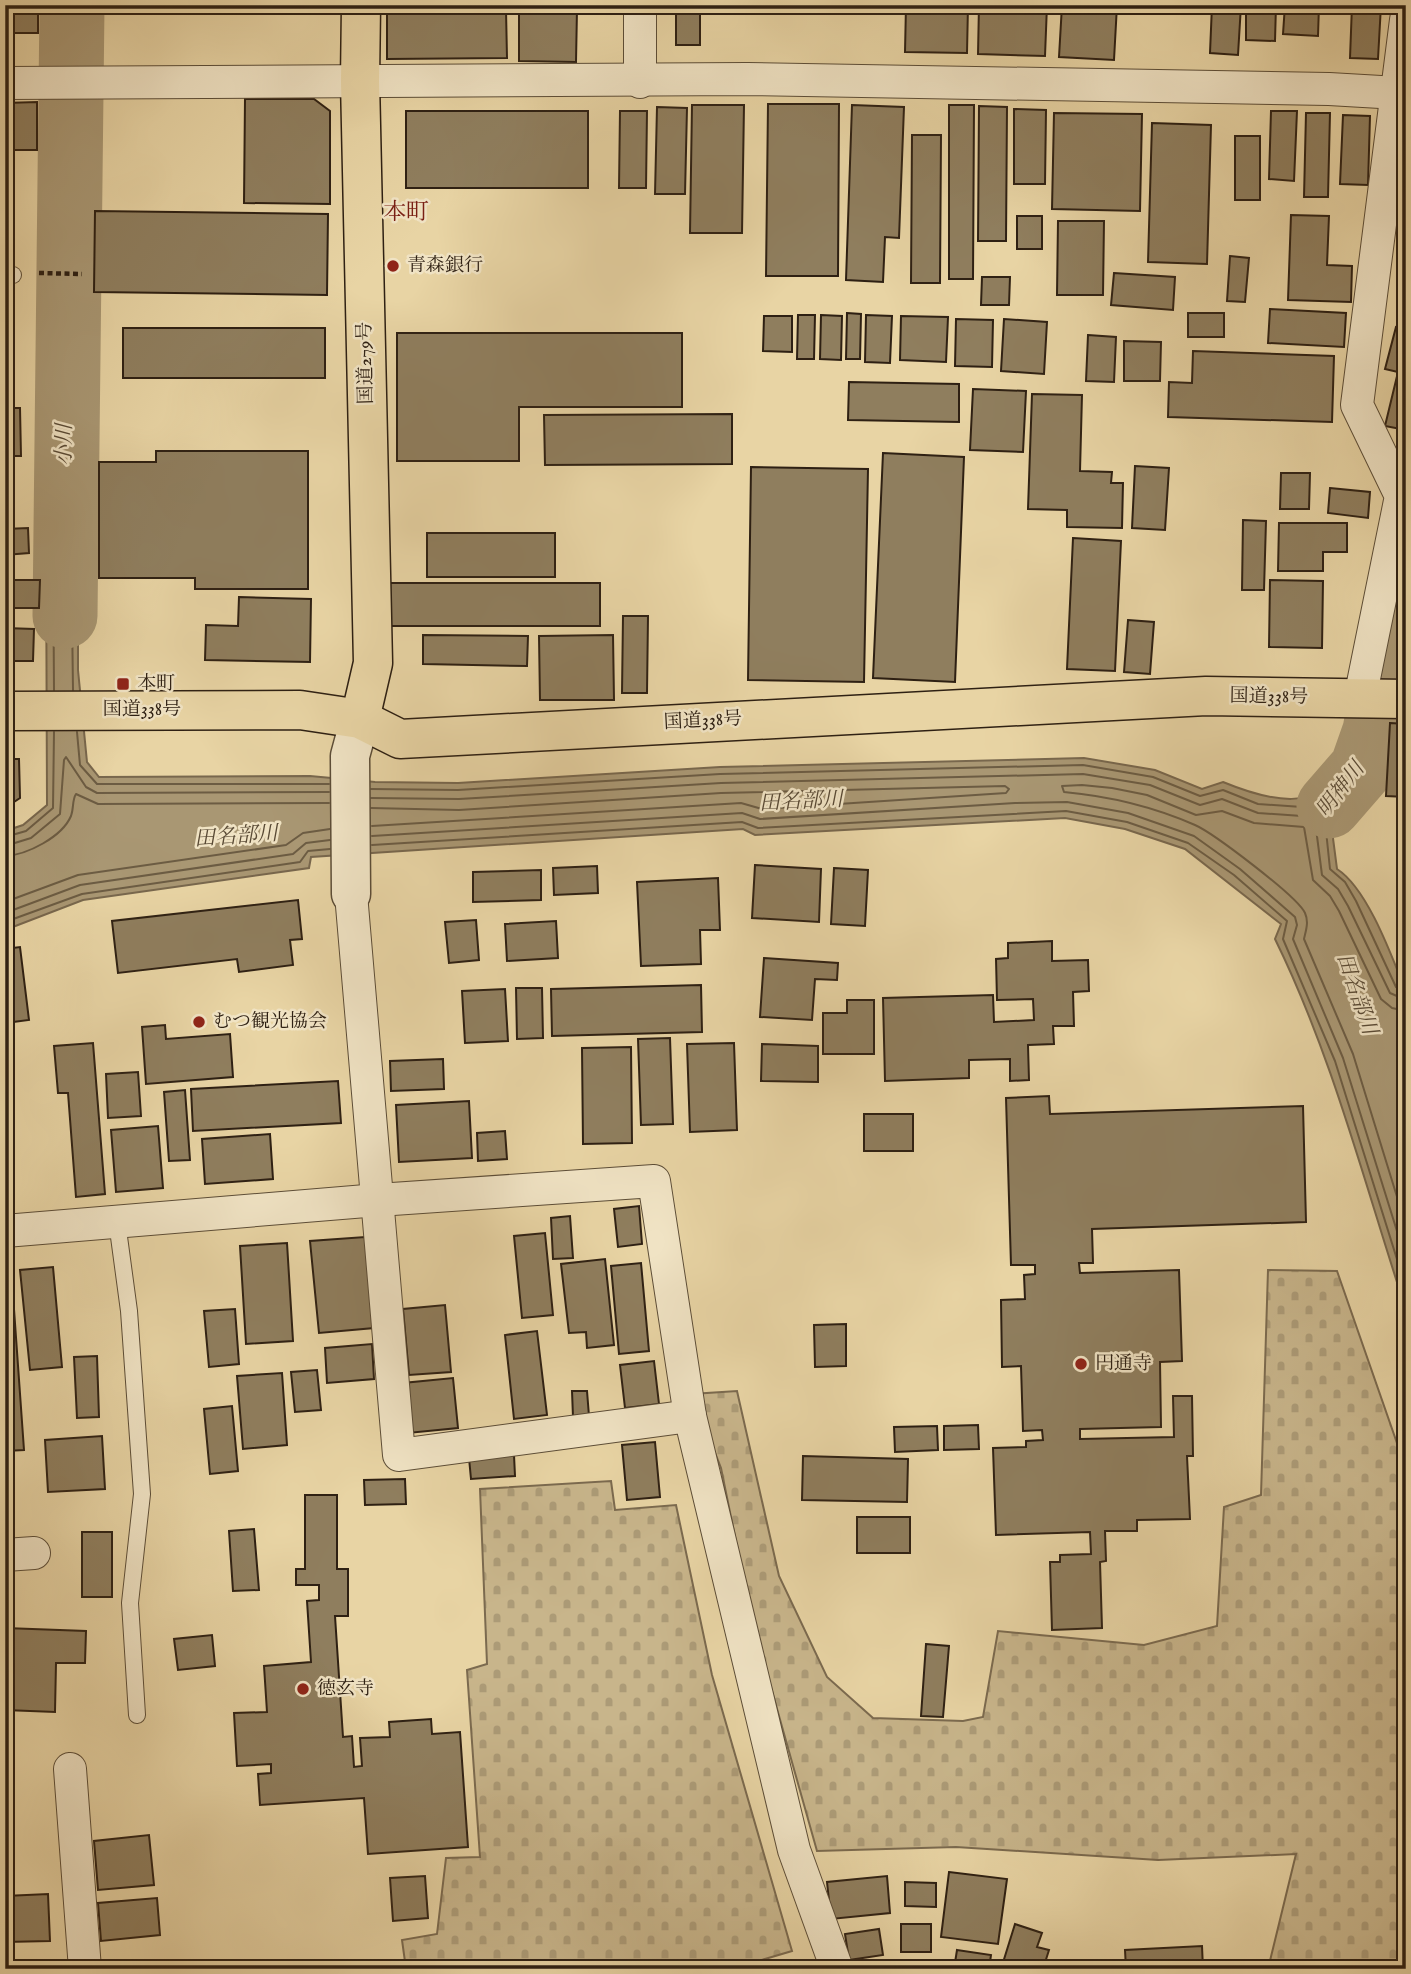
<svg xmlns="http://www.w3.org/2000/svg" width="1411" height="1974" font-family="'IM FELL English','Noto Serif JP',serif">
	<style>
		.cemetery { fill: url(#cemetery-stones); stroke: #7b6a4f; stroke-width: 2 }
		.water { fill: #a99773; stroke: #78674d; stroke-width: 2 }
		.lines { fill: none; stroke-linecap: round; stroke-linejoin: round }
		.shore { stroke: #6c5c43; stroke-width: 2 }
		.river { stroke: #a99773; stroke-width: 65 }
		.building { fill: #8f7e5e; stroke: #2e2013; stroke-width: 2 }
		.service-casing { stroke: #5c4d37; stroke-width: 18 }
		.minor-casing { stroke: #5c4d37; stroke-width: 34 }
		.tertiary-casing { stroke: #5c4d37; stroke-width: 41 }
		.trunk-casing { stroke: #2e2013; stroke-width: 41 }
		.path { stroke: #2e2013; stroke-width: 4.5; stroke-dasharray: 5 3.5; stroke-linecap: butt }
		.service { stroke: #f0e3c4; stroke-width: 16 }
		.minor { stroke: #f0e3c4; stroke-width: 32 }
		.tertiary { stroke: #f0e3c4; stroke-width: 38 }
		.trunk { stroke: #e8d4a4; stroke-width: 38 }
		.poi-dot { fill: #8f2418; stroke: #f0e3c4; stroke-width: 2.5 }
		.labels { text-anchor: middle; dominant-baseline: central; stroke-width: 5; stroke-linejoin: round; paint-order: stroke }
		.poi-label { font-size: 19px; fill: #2e2013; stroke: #f0e3c4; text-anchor: start }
		.street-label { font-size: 19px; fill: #2e2013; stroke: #f0e3c4 }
		.water-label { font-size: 21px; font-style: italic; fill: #594a35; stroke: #f0e3c4 }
		.quarter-label { font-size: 23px; fill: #7a1f14; stroke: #f0e3c4 }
	</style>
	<defs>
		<pattern id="cemetery-stones" width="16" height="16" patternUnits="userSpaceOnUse" patternTransform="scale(1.75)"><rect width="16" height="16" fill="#c8b58b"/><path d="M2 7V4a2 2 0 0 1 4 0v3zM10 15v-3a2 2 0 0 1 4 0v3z" fill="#ac9b77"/></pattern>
	</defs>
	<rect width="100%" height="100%" fill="#e8d4a4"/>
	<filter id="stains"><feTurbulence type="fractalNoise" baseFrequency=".00286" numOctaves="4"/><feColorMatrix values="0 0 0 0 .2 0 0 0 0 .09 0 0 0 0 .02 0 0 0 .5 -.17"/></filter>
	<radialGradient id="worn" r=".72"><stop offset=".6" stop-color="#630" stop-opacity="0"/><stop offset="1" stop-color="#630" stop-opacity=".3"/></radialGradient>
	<g class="cemetery">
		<path d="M1268 1270 1337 1271 1406 1469V1969H1268L1296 1854 1158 1860 956 1847 817 1851 752 1620 721 1468 692 1394 737 1391 779 1576 827 1677 873 1718 963 1721 983 1717 998 1631 1144 1645 1217 1626 1224 1507 1261 1495Z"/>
		<path d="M611 1481 615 1510 676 1505 712 1675 792 1951 731 1969H406L402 1940 437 1934 446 1858 480 1857 467 1670 487 1664 480 1489Z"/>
	</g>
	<path class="water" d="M64 528 78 532V670L87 762 99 777 310 776 375 782 458 783 720 767 1084 758 1155 770 1202 789 1223 782C1269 801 1317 813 1352 767 1359 758 1361 741 1365 730L1384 734 1357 806 1331 823 1337 869C1368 889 1392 957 1406 992V1310C1365 1186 1333 1057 1275 939L1281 924 1185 849 1125 829 1065 818 755 835 743 829 311 857 309 868 83 900 5 930V831L23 825 47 805 46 529Z"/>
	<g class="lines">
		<g class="shore">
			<path d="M54 690 53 539 63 535 71 540 73 690"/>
			<path d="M77 732 80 765 97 784H329"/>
			<path d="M371 789 458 790 720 774 1083 765 1153 777 1200 796 1223 790 1258 804 1302 807 1334 792 1358 773 1361 777 1351 801 1325 821 1330 869 1345 882 1356 901 1396 987 1406 991"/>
			<path d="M371 798 459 799 721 783 1083 774 1150 785 1200 805 1222 799 1258 813 1302 816 1314 813 1322 875 1338 889 1348 906 1390 993 1406 1000"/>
			<path d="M371 808 459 810 721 793 1005 786 1009 789 1006 793 762 809 741 803 372 826"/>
			<path d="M372 836 742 813 760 819 1015 803 1067 802 1128 813 1194 836 1240 869 1295 917 1297 925 1293 939 1343 1058 1406 1260"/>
			<path d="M5 837 26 831 53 808 54 732"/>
			<path d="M372 845 742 822 758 828 1066 811 1127 822 1188 843 1234 875 1287 921 1283 939 1335 1061 1406 1288"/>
			<path d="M5 846 31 838 60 814 64 760 66 757 86 787 97 793 329 792"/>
			<path d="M5 856C27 855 62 837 71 816 74 808 72 800 76 794L98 804 329 803"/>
			<path d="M5 902 78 875 286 845 303 833 330 829"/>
			<path d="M5 913 80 885 293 854 306 843 330 840"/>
			<path d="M5 922 82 894 300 862 308 851 330 849"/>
			<path d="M1406 1011 1392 1008 1381 999 1339 911 1330 896 1313 880 1304 827 1254 823 1222 811 1196 815 1147 795 1112 788 1082 785 1062 786 1064 792C1108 796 1154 807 1195 825 1213 833 1297 896 1305 913 1309 922 1306 930 1304 939L1353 1054 1406 1226"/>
		</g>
		<g class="river">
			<path d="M65 616 72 5"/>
			<path d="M1329 806 1362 768 1375 731 1387 660 1406 583"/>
		</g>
	</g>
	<g class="building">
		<rect x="5" y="5" width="33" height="28"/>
		<rect x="676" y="5" width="24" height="40"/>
		<path d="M906 5H968L967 53 905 52Z"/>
		<path d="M979 5H1047L1045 56 978 54Z"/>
		<path d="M1062 5H1117L1114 60 1059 57Z"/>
		<path d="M1212 5H1241L1238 55 1210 53Z"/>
		<path d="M1246 5H1276L1275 41 1246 40Z"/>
		<path d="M1285 5H1319L1318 36 1283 34Z"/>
		<path d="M1352 5H1381L1378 59 1350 58Z"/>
		<path d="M519 9H577L576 62 519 61Z"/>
		<path d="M506 10 507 58 387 59V11Z"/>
		<path d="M245 99H314L330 111V204L244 203Z"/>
		<path d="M37 102V150H5V103Z"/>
		<path d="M768 104H839L838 276H766Z"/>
		<path d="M692 105H744L742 233H690Z"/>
		<path d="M852 105 904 107 899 238 885 237 883 282 846 280Z"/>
		<path d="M949 105H974L973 279H949Z"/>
		<path d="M979 106 1007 107 1006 241H978Z"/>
		<path d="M657 107 687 108 685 194H655Z"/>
		<path d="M1014 109 1046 110 1045 184H1014Z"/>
		<rect x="406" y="111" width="182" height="77"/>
		<path d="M620 111H647L646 188H619Z"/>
		<path d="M1271 111H1297L1294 181 1269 179Z"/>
		<path d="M1054 113 1142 114 1140 211 1052 209Z"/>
		<path d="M1306 113H1330L1328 197H1304Z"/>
		<path d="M1343 115 1370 116 1368 185 1340 184Z"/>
		<path d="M1152 123 1211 125 1207 264 1148 262Z"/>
		<path d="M912 135H941L940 283H911Z"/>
		<rect x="1235" y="136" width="25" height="64"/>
		<path d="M95 211 328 214 327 295 94 292Z"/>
		<path d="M1291 215 1329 216 1327 265 1352 266 1351 302 1288 300Z"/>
		<rect x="1017" y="216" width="25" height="33"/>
		<path d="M1058 221H1104L1103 295H1057Z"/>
		<path d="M1230 256 1249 258 1245 302 1227 301Z"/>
		<path d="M1114 273 1175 277 1173 310 1111 305Z"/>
		<path d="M982 277H1010L1009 305H981Z"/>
		<path d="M1270 309 1346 313 1344 347 1268 343Z"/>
		<path d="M847 313 861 314 860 359H846Z"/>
		<rect x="1188" y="313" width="36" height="24"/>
		<path d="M798 315H815L814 359H797Z"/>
		<path d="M821 315 842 316 841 360 820 359Z"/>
		<path d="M866 315 892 316 890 363 865 362Z"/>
		<path d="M764 316H792V352L763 351Z"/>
		<path d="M901 316 948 317 946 362 900 360Z"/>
		<path d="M956 319 993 320 992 367 955 366Z"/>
		<path d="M1004 319 1047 322 1044 374 1001 371Z"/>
		<path d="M1396 327 1406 329V430L1385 426 1398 372 1385 369Z"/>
		<rect x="123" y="328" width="202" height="50"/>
		<path d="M397 333H682V407H519V461H397Z"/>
		<path d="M1088 335 1116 337 1114 382 1086 381Z"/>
		<path d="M1124 341 1161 342 1160 381H1124Z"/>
		<path d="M1193 351 1334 356 1332 422 1168 417 1169 382 1192 383Z"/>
		<path d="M849 382 959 384V422L848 420Z"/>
		<path d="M973 389 1026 391 1023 452 970 450Z"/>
		<path d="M1032 394 1082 395 1080 471 1112 472 1111 483H1123L1122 528 1067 527V510L1028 509Z"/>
		<path d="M5 408H20L21 456H5Z"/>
		<path d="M732 414V464L545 465 544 415Z"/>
		<path d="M156 451H308V589H195V578H99V462H156Z"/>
		<path d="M883 453 964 457 955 682 873 678Z"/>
		<path d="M1135 466 1169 468 1165 530 1132 528Z"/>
		<path d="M751 467 868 469 864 682 748 680Z"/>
		<path d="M1281 473H1310L1309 509H1280Z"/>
		<path d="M1330 488 1370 492 1368 518 1328 513Z"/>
		<path d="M1243 520 1266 521 1264 590H1242Z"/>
		<path d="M1279 523H1347V552H1323V571H1278Z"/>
		<path d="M28 528 29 553 5 555V529Z"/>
		<rect x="427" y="533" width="128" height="44"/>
		<path d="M1073 538 1121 541 1115 671 1067 669Z"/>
		<path d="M5 580H40L39 608H5Z"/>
		<path d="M1270 580 1323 581 1322 648 1269 647Z"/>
		<rect x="388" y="583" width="212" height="43"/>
		<path d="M239 597 311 599 310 662 205 660 206 625 238 626Z"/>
		<path d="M623 616H648L647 693H622Z"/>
		<path d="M1128 620 1154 622 1150 674 1124 672Z"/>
		<path d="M5 628 34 629 33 661H5Z"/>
		<path d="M423 635 528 636 527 666 423 664Z"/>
		<path d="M613 635 614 700H540L539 636Z"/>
		<path d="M1390 723 1406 724V797L1386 796Z"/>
		<path d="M5 759H19L20 798 5 808Z"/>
		<path d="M755 865 821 869 819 922 752 918Z"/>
		<path d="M597 866 598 893 554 895 553 868Z"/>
		<path d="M834 868 868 870 865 926 831 924Z"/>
		<path d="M541 870V900L473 902V872Z"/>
		<path d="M718 878 720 930H700L701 964 641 966 637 882Z"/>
		<path d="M298 900 302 939 290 940 293 965 239 972 237 959 118 973 112 921Z"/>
		<path d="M476 920 479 960 449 963 445 922Z"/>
		<path d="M556 921 558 958 507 961 505 924Z"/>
		<path d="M1052 941V961L1088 960 1089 991 1073 992 1074 1026H1053L1054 1044 1028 1045 1029 1080 1010 1081V1059L969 1060V1078L885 1081 883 998 993 995 994 1022 1034 1020 1033 999 997 1000 996 959 1008 958V943Z"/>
		<path d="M20 947 29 1020 5 1023V949Z"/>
		<path d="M764 958 838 963 837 980 815 979 812 1020 760 1017Z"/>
		<path d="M701 985 702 1032 552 1036 551 989Z"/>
		<path d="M516 988H542L543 1038 517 1039Z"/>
		<path d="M505 989 508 1041 465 1043 462 991Z"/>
		<path d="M847 1000H874V1054H823V1013H847Z"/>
		<path d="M165 1025 166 1039 230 1034 233 1077 146 1084 142 1027Z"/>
		<path d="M670 1038 673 1124 641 1125 638 1039Z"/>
		<path d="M93 1043 105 1194 76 1197 68 1093H58L54 1046Z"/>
		<path d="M734 1043 737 1130 690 1132 687 1044Z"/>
		<path d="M762 1044 818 1046V1082L761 1081Z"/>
		<path d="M631 1047 632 1143 583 1144 582 1048Z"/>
		<path d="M443 1059 444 1089 391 1091 390 1061Z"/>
		<path d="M138 1072 141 1116 108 1118 106 1074Z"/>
		<path d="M338 1081 341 1123 193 1131 191 1089Z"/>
		<path d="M185 1090 190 1160 169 1161 164 1092Z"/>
		<path d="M1049 1096 1050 1114 1303 1106 1306 1222 1092 1229 1093 1263H1079L1080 1273 1179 1270 1182 1361 1160 1362 1161 1427 1080 1429V1439L1174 1437 1173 1396H1192L1193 1456H1187L1190 1519 1137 1520V1531H1105L1106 1561 1100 1562 1102 1628 1052 1630 1050 1562H1060V1555L1091 1554 1090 1532 996 1535 993 1448 1026 1447V1441L1043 1440 1042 1430 1023 1431 1021 1366 1002 1367 1001 1300 1025 1299 1024 1275 1035 1274V1265H1011L1006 1098Z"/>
		<path d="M469 1101 472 1158 399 1162 396 1105Z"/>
		<rect x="864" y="1114" width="49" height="37"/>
		<path d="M158 1126 163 1188 116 1192 111 1130Z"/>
		<path d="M505 1131 507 1159 478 1161 477 1133Z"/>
		<path d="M270 1134 273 1179 205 1184 202 1139Z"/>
		<path d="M639 1206 642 1244 618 1247 614 1209Z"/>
		<path d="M570 1216 573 1258 553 1259 551 1218Z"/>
		<path d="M545 1233 553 1315 522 1318 514 1236Z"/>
		<path d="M365 1237 374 1328 319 1333 310 1241Z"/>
		<path d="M287 1243 293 1341 246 1344 240 1246Z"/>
		<path d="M605 1259 614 1345 587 1348 586 1332 569 1333 561 1264Z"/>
		<path d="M641 1263 649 1351 619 1354 611 1266Z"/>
		<path d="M53 1267 62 1367 30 1370 20 1270Z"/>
		<path d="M12 1281 24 1450 5 1451V1282Z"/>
		<path d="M445 1305 451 1372 409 1375 403 1309Z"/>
		<path d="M235 1309 239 1364 209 1367 204 1311Z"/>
		<path d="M846 1324V1366L815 1367 814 1325Z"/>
		<path d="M537 1331 547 1415 514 1419 505 1335Z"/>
		<path d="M372 1344 374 1379 327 1383 325 1348Z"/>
		<path d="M97 1356 99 1417 77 1418 74 1357Z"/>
		<path d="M654 1361 659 1404 625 1408 620 1365Z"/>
		<path d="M317 1370 321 1410 295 1412 291 1372Z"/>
		<path d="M282 1373 287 1445 243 1449 237 1376Z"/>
		<path d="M453 1378 458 1428 408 1433 403 1383Z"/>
		<path d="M572 1391H587L589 1416 573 1417Z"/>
		<path d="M232 1406 238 1471 210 1474 204 1409Z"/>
		<path d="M978 1425 979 1449 944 1450V1426Z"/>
		<path d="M937 1426 938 1450 895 1452 894 1427Z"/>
		<path d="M102 1436 105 1489 48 1492 45 1440Z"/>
		<path d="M655 1442 660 1497 627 1500 622 1445Z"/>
		<path d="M514 1455 515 1476 471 1479 469 1458Z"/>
		<path d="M803 1456 908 1459 907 1502 802 1500Z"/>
		<path d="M405 1479 406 1504 365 1505 364 1480Z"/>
		<path d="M305 1495H337V1569H348V1616H335L343 1737 352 1736 354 1767 362 1766 360 1738 390 1737 389 1722 431 1719 432 1734 460 1732 468 1847 368 1854 364 1798 260 1805 258 1774 271 1773V1764L237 1766 234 1713 267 1712 264 1666 311 1662 307 1601 319 1600V1585H296V1569H305Z"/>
		<rect x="857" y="1517" width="53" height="36"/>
		<path d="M254 1529 259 1590 233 1591 229 1531Z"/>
		<rect x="82" y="1532" width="30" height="65"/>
		<rect x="5" y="1574" width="9" height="25"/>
		<path d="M5 1628 86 1631 85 1663H56L55 1712 5 1710Z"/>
		<path d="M212 1635 215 1666 178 1670 174 1639Z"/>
		<path d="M926 1644 949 1646 943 1717 921 1716Z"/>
		<path d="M149 1835 154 1885 98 1890 94 1841Z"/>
		<path d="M949 1872 1007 1879 998 1944 941 1937Z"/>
		<path d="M425 1876 428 1918 393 1921 390 1878Z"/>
		<path d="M887 1876 890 1913 831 1919 827 1882Z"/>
		<path d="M905 1882 936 1883V1907L905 1906Z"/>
		<path d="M48 1894 50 1941 5 1942V1896Z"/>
		<path d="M157 1898 160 1935 101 1941 98 1903Z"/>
		<rect x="901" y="1924" width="30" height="28"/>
		<path d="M1015 1924 1042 1933 1037 1947 1049 1950 1043 1969H1001Z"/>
		<path d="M879 1929 883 1955 849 1960 845 1934Z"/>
		<path d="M1202 1946 1203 1969H1126L1125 1950Z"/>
		<path d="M957 1950 991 1955 989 1969H954Z"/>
	</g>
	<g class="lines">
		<defs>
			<g id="service">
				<path d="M5 275H13"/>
				<path d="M117 1222 129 1311 142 1494 130 1603 137 1715"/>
			</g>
			<g id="minor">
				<path d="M640 5V82"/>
				<path d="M5 83 748 79 1329 89 1398 93"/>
				<path d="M1360 698 1401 496 1357 405 1406 20"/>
				<path d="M351 894 399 1455 690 1416"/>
				<path d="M5 1231 378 1200 654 1181 690 1416 794 1850 837 1969"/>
				<path d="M5 1555 34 1553"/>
				<path d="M70 1769 85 1969"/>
			</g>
			<path id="tertiary" d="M351 894 350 756 360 719"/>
			<g id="trunk">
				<path d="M5 711 300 710 360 719 400 739 1206 696 1406 699"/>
				<path d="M360 719 373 663 360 81 361 5"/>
			</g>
		</defs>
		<use href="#service" class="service-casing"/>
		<use href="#minor" class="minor-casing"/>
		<use href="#tertiary" class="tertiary-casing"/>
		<use href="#trunk" class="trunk-casing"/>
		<path class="path" d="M39 273 82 274"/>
		<use href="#service" class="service"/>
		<use href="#minor" class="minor"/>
		<use href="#tertiary" class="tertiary"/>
		<use href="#trunk" class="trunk"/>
	</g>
	<g class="poi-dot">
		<circle cx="393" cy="266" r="7"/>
		<rect x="116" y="677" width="14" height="14" rx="3.5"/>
		<circle cx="199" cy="1022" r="7"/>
		<circle cx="1081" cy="1364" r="7"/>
		<circle cx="303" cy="1689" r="7"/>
	</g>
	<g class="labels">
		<g class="poi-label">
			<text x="407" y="266">青森銀行</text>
			<text x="137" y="684">本町</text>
			<text x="213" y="1022">むつ観光協会</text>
			<text x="1095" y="1364">円通寺</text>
			<text x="317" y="1689">徳玄寺</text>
		</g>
		<g class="street-label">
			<text transform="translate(366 363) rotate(-91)">国道279号</text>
			<text transform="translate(1269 697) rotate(1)">国道338号</text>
			<text x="142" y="710">国道338号</text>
			<text transform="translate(703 721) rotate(-3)">国道338号</text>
		</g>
		<g class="water-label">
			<text transform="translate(65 445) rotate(-89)">小川</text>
			<text transform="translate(1341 790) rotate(-52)">明神川</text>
			<text transform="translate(801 802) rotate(-3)">田名部川</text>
			<text transform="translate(236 837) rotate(-4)">田名部川</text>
			<text transform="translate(1356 994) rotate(71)">田名部川</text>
		</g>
		<g class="quarter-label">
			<text x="406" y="212">本町</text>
		</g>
	</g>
	<rect width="1411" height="1974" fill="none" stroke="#e8d4a4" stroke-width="28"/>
	<rect x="7" y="7" width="1397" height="1960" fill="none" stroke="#2e2013" stroke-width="3.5"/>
	<rect x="14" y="14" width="1383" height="1946" fill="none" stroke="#2e2013" stroke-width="2"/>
	<rect width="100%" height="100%" filter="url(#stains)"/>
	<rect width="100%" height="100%" fill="url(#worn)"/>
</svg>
